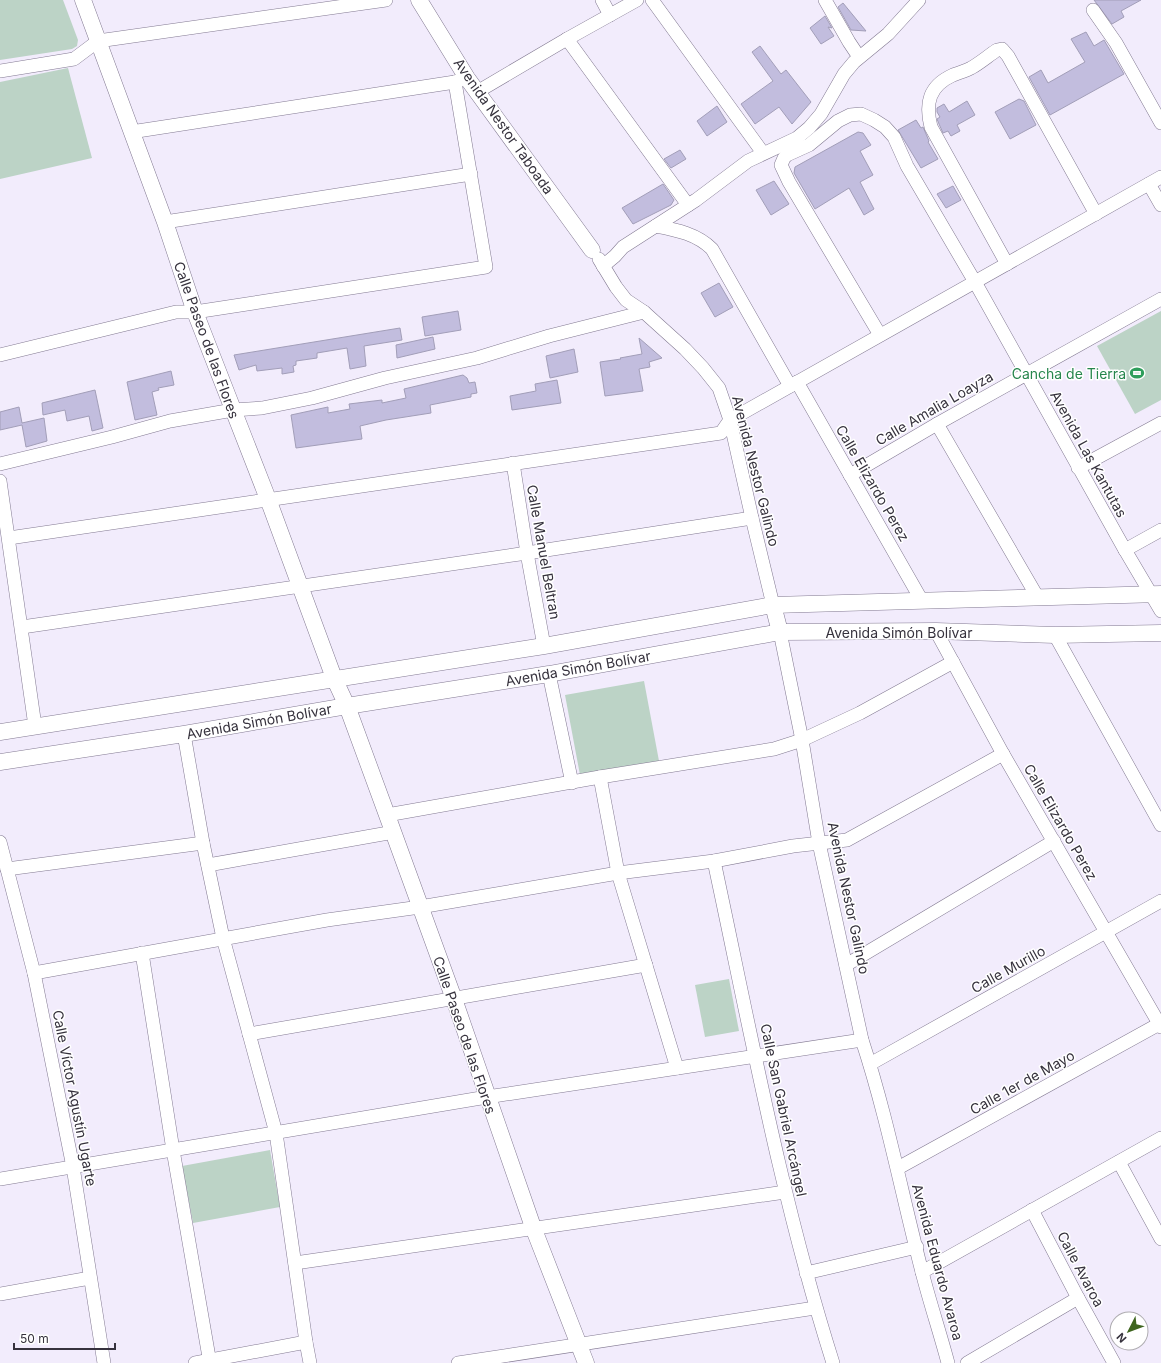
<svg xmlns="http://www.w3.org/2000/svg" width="1161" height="1363" font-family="Inter,sans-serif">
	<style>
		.green { fill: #bcd3c6 }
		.building { fill: #c2bdde; stroke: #a29eb8 }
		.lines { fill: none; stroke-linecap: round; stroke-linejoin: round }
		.minor-casing { stroke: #837a92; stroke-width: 14 }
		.tertiary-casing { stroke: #837a92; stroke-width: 17 }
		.minor { stroke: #fff; stroke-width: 13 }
		.tertiary { stroke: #fff; stroke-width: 16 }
		.labels { text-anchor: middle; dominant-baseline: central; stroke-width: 3; stroke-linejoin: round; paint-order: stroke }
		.street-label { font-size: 14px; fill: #36323d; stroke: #fff }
		.leisure-label { font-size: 14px; fill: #27864d; stroke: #fff; text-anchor: end }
	</style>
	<rect width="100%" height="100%" fill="#f2ecfc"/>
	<g class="green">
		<path d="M0 0H63L78 40 77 46 72 49 0 60Z"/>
		<path d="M68 68 92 158 0 179V82Z"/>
		<path d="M1161 311V400L1135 414 1097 346Z"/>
		<path d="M644 681 659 761 580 775 565 695Z"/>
		<path d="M729 979 739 1031 705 1037 695 985Z"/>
		<path d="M270 1150 280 1207 193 1223 182 1166Z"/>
	</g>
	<g class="building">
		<path d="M1094 0H1141L1121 11 1124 17 1112 24Z"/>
		<path d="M843 3 866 31 851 30 838 7Z"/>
		<path d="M825 16 832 28 828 27 834 36 821 44 810 28Z"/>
		<path d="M1086 32 1094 46 1104 40 1124 74 1050 115 1029 77 1041 70 1048 83 1085 62 1071 39Z"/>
		<path d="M760 46 781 74 786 70 811 102 792 124 779 107 755 124 741 104 773 81 752 52Z"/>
		<path d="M1019 99 1024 101 1036 125 1010 139 995 112Z"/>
		<path d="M967 101 975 115 957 125 960 131 951 136 948 131 943 133 939 124 937 119 940 117 937 112V108L944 104 949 112Z"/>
		<path d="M717 106 727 122 707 136 697 121Z"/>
		<path d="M916 120 921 128 923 127 929 141 928 142 938 159 921 168 898 130Z"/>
		<path d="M858 132 863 133 871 145 860 151 873 175 860 182 874 209 864 215 849 188 815 209 794 173 795 167Z"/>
		<path d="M680 150 686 159 671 168 664 159Z"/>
		<path d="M774 181 789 204 771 215 756 190Z"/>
		<path d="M663 184 674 200 671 205 633 224 622 208Z"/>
		<path d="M953 186 961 200 946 208 937 194Z"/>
		<path d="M719 283 733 307 715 317 701 293Z"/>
		<path d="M458 311 461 330 425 336 422 317Z"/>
		<path d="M400 328 402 340 364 346 366 366 350 369 347 348 317 353V358L296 361V365L293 366 294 372 282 374V368L257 371 256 365 239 370 234 355Z"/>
		<path d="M433 337 435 349 397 358 396 345Z"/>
		<path d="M639 338 662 358 649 362 650 367 639 369 643 391 605 396 600 362 621 359 620 358 642 354Z"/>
		<path d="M574 349 578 372 550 378 546 356Z"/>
		<path d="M171 371 174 385 158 388 159 390 152 392 157 415 135 420 127 382Z"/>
		<path d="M463 375 467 378 469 383 475 382 477 393 471 394V397L430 405 431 413 386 420 360 426 362 439 296 448 291 415 328 407V413L350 409 349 404 382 400V403L406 398 404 389Z"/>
		<path d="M557 380 561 403 512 410 510 396 536 391 535 384Z"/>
		<path d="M95 390 103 428 92 431 89 416 67 421 65 410 43 415 42 403Z"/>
		<path d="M19 407 22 423 44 418 47 441 26 447 22 425 0 430V412Z"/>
	</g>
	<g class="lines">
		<defs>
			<g id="minor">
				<path d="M602 0 610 15"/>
				<path d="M652 0 763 153"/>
				<path d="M825 0 849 42 859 57"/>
				<path d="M1093 10 1116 43 1161 123"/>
				<path d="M567 39 688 205"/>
				<path d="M0 71 74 59 98 41 386 0"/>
				<path d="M477 92 567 39 637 0"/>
				<path d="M131 132 455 82 463 79"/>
				<path d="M1149 184 1161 205"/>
				<path d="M165 222 471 174"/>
				<path d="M656 226C677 230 697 234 712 249L790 386"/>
				<path d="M599 259 616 287 626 300 644 312 685 349 703 368 719 388 730 420 752 518 773 605"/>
				<path d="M1007 264 931 127C925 103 929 86 953 75 959 73 965 71 971 68 980 63 988 56 997 50L1002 49 1008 56 1096 214"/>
				<path d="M603 266 615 256 623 247 696 200 748 161 797 138 809 128 821 114 844 74 854 62 888 34 919 0"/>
				<path d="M880 335 789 182 781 165 784 158 787 155 809 145 838 121 850 115 861 114 874 120 885 127 894 137 907 166 975 282 1125 550 1161 611"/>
				<path d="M0 355 176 312H195L486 267 455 82"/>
				<path d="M797 382 922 601"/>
				<path d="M937 424 1038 598"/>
				<path d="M513 463 527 553 544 646"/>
				<path d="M0 464 112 437 170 421 233 410 262 408 312 398 385 378 477 358 549 336 644 312"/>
				<path d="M1078 468 1161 423"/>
				<path d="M850 475 937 424 1161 299"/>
				<path d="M0 481 35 726"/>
				<path d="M9 538 721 433 730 420 1161 177"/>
				<path d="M1125 550 1161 530"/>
				<path d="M22 627 527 553 752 518"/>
				<path d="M936 631 1003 754 1161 1027"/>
				<path d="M780 632 802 740 819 843 862 1040C887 1116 902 1195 922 1272 930 1303 940 1333 948 1363"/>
				<path d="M1055 635 1161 825"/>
				<path d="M549 674 572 783"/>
				<path d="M184 734 203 843 223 938 276 1133 306 1342 310 1363"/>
				<path d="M600 777 618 873 677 1068"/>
				<path d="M387 815 600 777 774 749 802 740 860 713 953 662"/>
				<path d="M0 842 34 973 73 1167 104 1363"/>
				<path d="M714 861C750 1029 781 1199 833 1363"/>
				<path d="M208 865 394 832"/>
				<path d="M7 869 203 843"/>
				<path d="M142 953 173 1150 210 1363"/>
				<path d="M846 965 1054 841"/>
				<path d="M34 973 327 920 420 907 618 873 714 861 793 846 847 840 1003 754"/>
				<path d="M249 1034 646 965"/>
				<path d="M870 1064 1161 901"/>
				<path d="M1119 1162 1161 1239"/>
				<path d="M898 1168 1161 1023"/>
				<path d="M0 1179 487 1097 862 1040"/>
				<path d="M1032 1210 1078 1298 1114 1363"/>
				<path d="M295 1263 785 1192"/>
				<path d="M922 1272 1161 1138"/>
				<path d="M806 1273 917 1247"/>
				<path d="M0 1294 90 1278"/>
				<path d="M195 1363 306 1342"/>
				<path d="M458 1363 815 1308"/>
				<path d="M967 1363 1078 1298"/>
			</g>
			<g id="tertiary">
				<path d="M83 0 165 222 195 312 268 499 334 678 347 706 387 815 454 999 533 1227 586 1363"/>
				<path d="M419 0 467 78 592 250"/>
				<path d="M773 605 780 632"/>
				<path d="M0 732 544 646 773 605 1161 594"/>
				<path d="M0 762 184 734 347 706 549 674 780 632 936 631 1055 635 1161 633"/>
			</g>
		</defs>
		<use href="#minor" class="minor-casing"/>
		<use href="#tertiary" class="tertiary-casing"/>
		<use href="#minor" class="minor"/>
		<use href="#tertiary" class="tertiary"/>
	</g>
	<defs>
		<symbol id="stadium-bare" viewBox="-9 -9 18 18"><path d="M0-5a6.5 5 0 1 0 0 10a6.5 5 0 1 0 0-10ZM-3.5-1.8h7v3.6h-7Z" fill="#2e9e5b" stroke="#fff" stroke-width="2.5" paint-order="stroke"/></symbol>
	</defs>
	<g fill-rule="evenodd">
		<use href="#stadium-bare" x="1127" y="363" width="20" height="20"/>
	</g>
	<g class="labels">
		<g class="street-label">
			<text transform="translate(504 126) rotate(55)">Avenida Nestor Taboada</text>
			<text transform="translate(207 340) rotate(70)">Calle Paseo de las Flores</text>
			<text transform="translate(934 408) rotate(-30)">Calle Amalia Loayza</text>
			<text transform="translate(1089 454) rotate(61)">Avenida Las Kantutas</text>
			<text transform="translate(756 471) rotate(76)">Avenida Nestor Galindo</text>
			<text transform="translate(873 483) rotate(60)">Calle Elizardo Perez</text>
			<text transform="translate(544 552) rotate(80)">Calle Manuel Beltran</text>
			<text x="899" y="632">Avenida Simón Bolívar</text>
			<text transform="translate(578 668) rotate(-10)">Avenida Simón Bolívar</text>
			<text transform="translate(259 721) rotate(-10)">Avenida Simón Bolívar</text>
			<text transform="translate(1061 822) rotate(60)">Calle Elizardo Perez</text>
			<text transform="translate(849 898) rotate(78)">Avenida Nestor Galindo</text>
			<text transform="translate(1008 969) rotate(-29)">Calle Murillo</text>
			<text transform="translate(465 1035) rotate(71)">Calle Paseo de las Flores</text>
			<text transform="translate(1022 1082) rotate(-29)">Calle 1er de Mayo</text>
			<text transform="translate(75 1098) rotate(79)">Calle Víctor Agustín Ugarte</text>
			<text transform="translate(784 1110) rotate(78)">Calle San Gabriel Arcángel</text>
			<text transform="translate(938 1262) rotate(75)">Avenida Eduardo Avaroa</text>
			<text transform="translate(1081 1269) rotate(62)">Calle Avaroa</text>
		</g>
		<g class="leisure-label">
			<text x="1126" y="373">Cancha de Tierra</text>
		</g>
	</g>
	<g transform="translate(1129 1331) rotate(228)"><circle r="19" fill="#ffffff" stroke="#afadb1"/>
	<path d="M0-3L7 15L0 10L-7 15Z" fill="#3e641e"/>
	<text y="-6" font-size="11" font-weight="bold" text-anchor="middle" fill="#36323d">N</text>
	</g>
	<path d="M14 1343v6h101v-6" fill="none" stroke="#36323d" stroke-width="2"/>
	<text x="20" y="1343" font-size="12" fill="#36323d" stroke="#ffffff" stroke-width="3" paint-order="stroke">50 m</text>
</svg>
